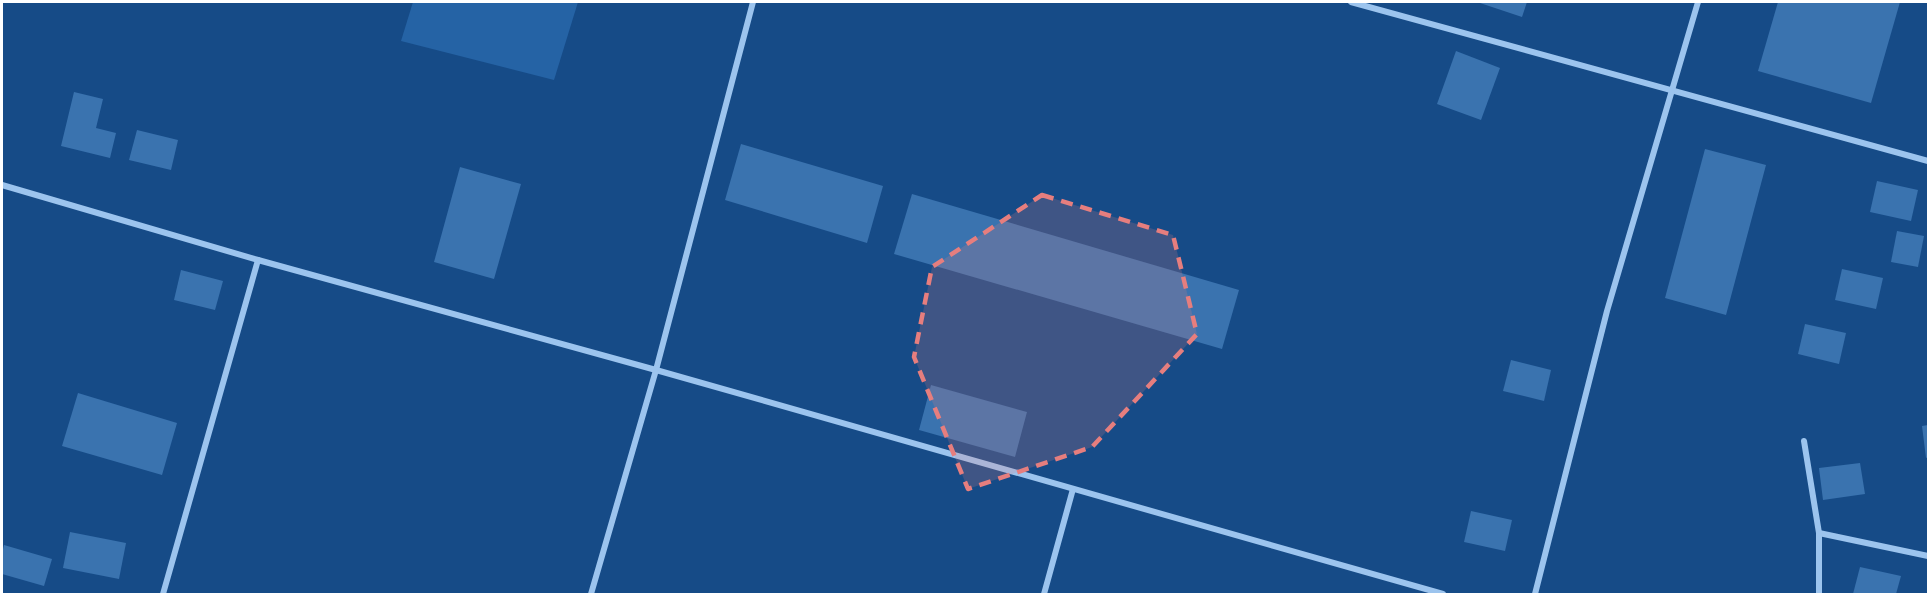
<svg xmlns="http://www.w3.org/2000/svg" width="1930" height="596" font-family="Mulish,sans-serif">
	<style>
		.green { fill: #2563a5 }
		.building { fill: #3a73af }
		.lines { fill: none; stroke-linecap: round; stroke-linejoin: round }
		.street { stroke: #9cc4ee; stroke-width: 6 }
		.marked { fill: #e67e7e; fill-opacity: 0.2; stroke: #e67e7e; stroke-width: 4.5; stroke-dasharray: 12 8; stroke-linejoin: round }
	</style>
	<rect width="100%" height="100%" fill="#164b87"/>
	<path class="green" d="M413 2H578L554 80 401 41Z"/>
	<g class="building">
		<path d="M1477 2H1527L1522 17Z"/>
		<path d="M1778 2H1900L1871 103 1758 71Z"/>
		<path d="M1456 51 1500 68 1481 120 1437 104Z"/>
		<path d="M74 92 103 99 96 128 116 133 110 158 61 146Z"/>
		<path d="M137 130 178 140 171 170 129 160Z"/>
		<path d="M741 144 883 186 867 243 725 200Z"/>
		<path d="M1705 149 1766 165 1726 315 1665 298Z"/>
		<path d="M460 167 521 184 494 279 434 262Z"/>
		<path d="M1877 181 1918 190 1911 221 1870 212Z"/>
		<path d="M912 194 1239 290 1222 349 894 254Z"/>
		<path d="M1897 231 1924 236 1918 267 1891 262Z"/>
		<path d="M1842 269 1883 278 1876 309 1835 300Z"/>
		<path d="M181 270 223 281 215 310 174 300Z"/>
		<path d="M1805 324 1846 333 1839 364 1798 354Z"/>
		<path d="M1511 360 1551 370 1544 401 1503 391Z"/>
		<path d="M931 385 1027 412 1015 457 919 430Z"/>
		<path d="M78 393 177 423 162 475 62 446Z"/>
		<path d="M1928 425V457L1926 458 1922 426Z"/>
		<path d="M1860 463 1865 494 1823 500 1819 468Z"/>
		<path d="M1471 511 1512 520 1505 551 1464 542Z"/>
		<path d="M70 532 126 543 119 579 63 568Z"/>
		<path d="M4 545 52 559 44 586 2 574V553Z"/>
		<path d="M1860 567 1901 576 1896 594H1853Z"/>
	</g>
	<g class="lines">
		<g class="street">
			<path d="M1351 2 1928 161"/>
			<path d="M2 185 258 260 656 370 1443 594"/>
			<path d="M1804 441 1819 533V594"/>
			<path d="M1819 533 1928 556"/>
			<path d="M163 594 258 260"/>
			<path d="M591 594 656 370 753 2"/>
			<path d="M1044 594 1073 489"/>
			<path d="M1535 594 1607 311 1698 2"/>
		</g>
	</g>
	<path class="marked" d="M1042 195 1173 235 1197 334 1092 447 968 489 914 357 932 267Z"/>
	<rect width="1930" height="596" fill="none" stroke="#ffffff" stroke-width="6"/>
</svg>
